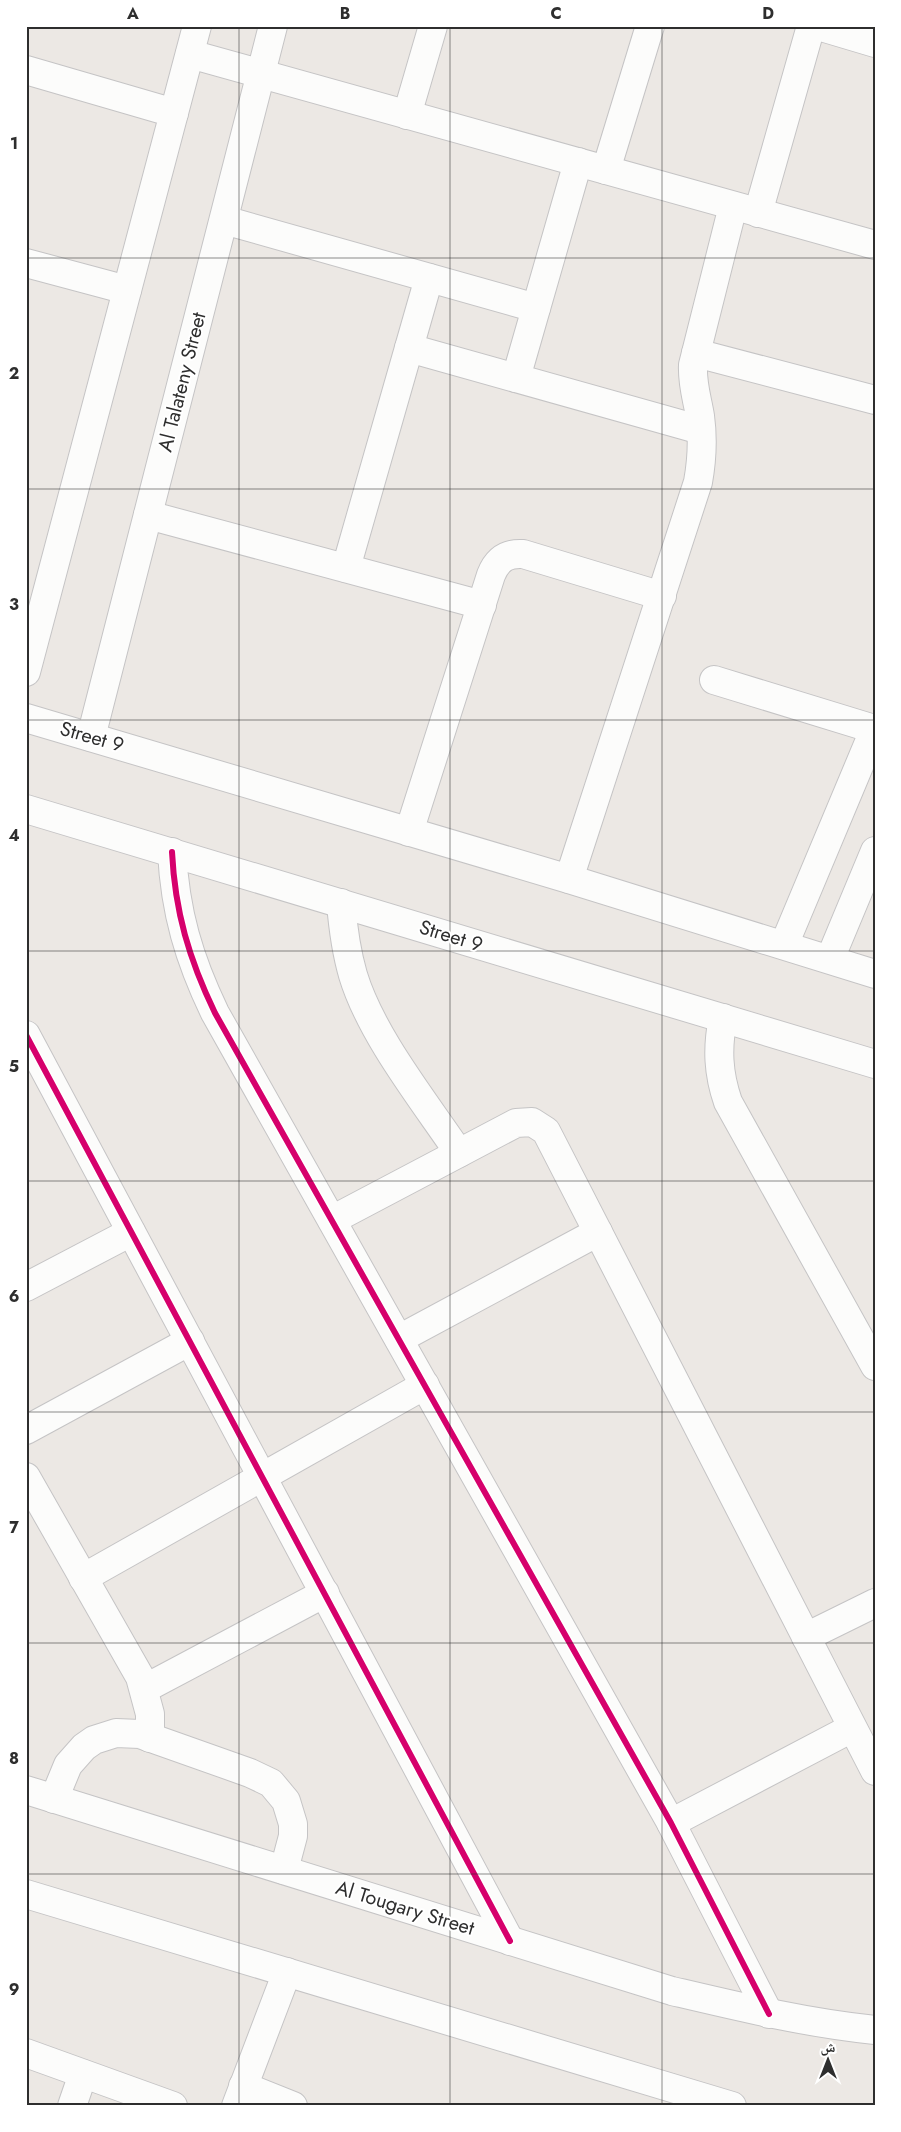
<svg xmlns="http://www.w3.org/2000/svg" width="901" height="2132" font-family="Jost,'Noto Naskh Arabic',sans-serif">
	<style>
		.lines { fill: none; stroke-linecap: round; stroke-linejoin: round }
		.street-casing { stroke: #c5c4c5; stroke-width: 30 }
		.secondary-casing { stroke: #c5c4c5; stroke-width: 30 }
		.street { stroke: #fcfcfb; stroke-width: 28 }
		.secondary { stroke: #fcfcfb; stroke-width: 28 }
		.cycleway-casing { stroke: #fff; stroke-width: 9 }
		.cycleway { stroke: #d6006c; stroke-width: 6 }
		.grid { fill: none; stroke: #2e2e2e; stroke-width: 1; stroke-opacity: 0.55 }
		.labels { text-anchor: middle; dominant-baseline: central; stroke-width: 4; stroke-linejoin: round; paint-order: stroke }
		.street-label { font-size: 20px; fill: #2e2e2e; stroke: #fff }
		.neatline { fill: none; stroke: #2e2e2e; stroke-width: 2 }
		.grid-label { font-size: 16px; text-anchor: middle; font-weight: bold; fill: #2e2e2e }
	</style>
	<rect width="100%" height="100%" fill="#ece8e4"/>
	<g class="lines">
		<defs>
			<g id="street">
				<path d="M818 26 875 43"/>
				<path d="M190 54 875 245"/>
				<path d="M26 70 174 113"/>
				<path d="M407 115 433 26"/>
				<path d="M606 170 650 26"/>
				<path d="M758 213 811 26"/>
				<path d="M224 220 536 308"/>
				<path d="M26 263 127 290"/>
				<path d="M409 348 701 430"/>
				<path d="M696 353 875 400"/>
				<path d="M516 378 578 162"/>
				<path d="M148 515 482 605"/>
				<path d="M346 568 429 278"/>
				<path d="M26 672 197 26"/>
				<path d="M714 680 874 729"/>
				<path d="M91 737 273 26"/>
				<path d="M409 832 491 575C497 560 506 553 523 554L662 596"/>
				<path d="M172 852C175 912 189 959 215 1013L671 1823 769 2014"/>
				<path d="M569 879 698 482C702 460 703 438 700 416 697 398 692 384 693 365L733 206"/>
				<path d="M341 903C343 928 346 951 353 975 371 1035 424 1101 459 1153"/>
				<path d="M784 945 875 728"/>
				<path d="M830 959 875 851"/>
				<path d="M723 1018C717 1048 718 1073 728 1102L875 1366"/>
				<path d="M26 1035 510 1941"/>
				<path d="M332 1220 516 1123 532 1122 546 1131 875 1771"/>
				<path d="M26 1287 131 1232"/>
				<path d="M399 1339 598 1232"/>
				<path d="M26 1430 190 1341"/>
				<path d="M26 1477 140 1677 150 1714V1738"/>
				<path d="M83 1578 425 1385"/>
				<path d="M806 1637 875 1603"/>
				<path d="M144 1689 325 1593"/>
				<path d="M26 1790 672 1991C740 2007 806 2023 875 2030"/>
				<path d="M54 1799 68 1765 84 1747 94 1740 116 1733 140 1734 250 1773 271 1783 286 1801 293 1824V1836L284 1870"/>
				<path d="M671 1823 852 1728"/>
				<path d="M26 1894 732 2106"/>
				<path d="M26 2053 173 2106"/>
				<path d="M243 2086 293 2106"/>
				<path d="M72 2106 83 2074"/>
				<path d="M236 2106 287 1972"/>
			</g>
			<g id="secondary">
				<path d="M26 718 569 879 875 974"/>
				<path d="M26 809 875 1064"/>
			</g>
		</defs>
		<use href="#street" class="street-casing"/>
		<use href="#secondary" class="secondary-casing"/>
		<use href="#street" class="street"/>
		<use href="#secondary" class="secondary"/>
		<defs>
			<g id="cycleway">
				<path d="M172 852C175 912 189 959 215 1013L671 1823 769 2014"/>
				<path d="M26 1035 510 1941"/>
			</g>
		</defs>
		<use href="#cycleway" class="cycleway-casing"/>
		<use href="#cycleway" class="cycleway"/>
	</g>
	<path class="grid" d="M239 26V2106M450 26V2106M662 26V2106M26 258H875M26 489H875M26 720H875M26 951H875M26 1181H875M26 1412H875M26 1643H875M26 1874H875"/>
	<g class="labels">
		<g class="street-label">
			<text transform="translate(182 382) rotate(-76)">Al Talateny Street</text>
			<text transform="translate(92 737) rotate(16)">Street 9</text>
			<text transform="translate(451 936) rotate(17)">Street 9</text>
			<text transform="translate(405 1908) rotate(17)">Al Tougary Street</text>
		</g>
	</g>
	<rect width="901" height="2132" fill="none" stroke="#ffffff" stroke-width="55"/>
	<g transform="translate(828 2060)" stroke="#ffffff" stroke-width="4" paint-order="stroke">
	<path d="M0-4L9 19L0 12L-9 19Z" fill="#2e2e2e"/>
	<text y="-8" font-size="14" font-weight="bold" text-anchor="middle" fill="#2e2e2e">ش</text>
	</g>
	<rect x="28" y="28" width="846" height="2076" class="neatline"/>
	<g class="grid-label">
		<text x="133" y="19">A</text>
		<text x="345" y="19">B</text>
		<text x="556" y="19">C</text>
		<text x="768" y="19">D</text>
		<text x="14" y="149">1</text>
		<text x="14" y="379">2</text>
		<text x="14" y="610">3</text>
		<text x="14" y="841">4</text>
		<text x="14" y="1072">5</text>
		<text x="14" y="1302">6</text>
		<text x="14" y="1533">7</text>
		<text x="14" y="1764">8</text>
		<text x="14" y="1995">9</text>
	</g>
</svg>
